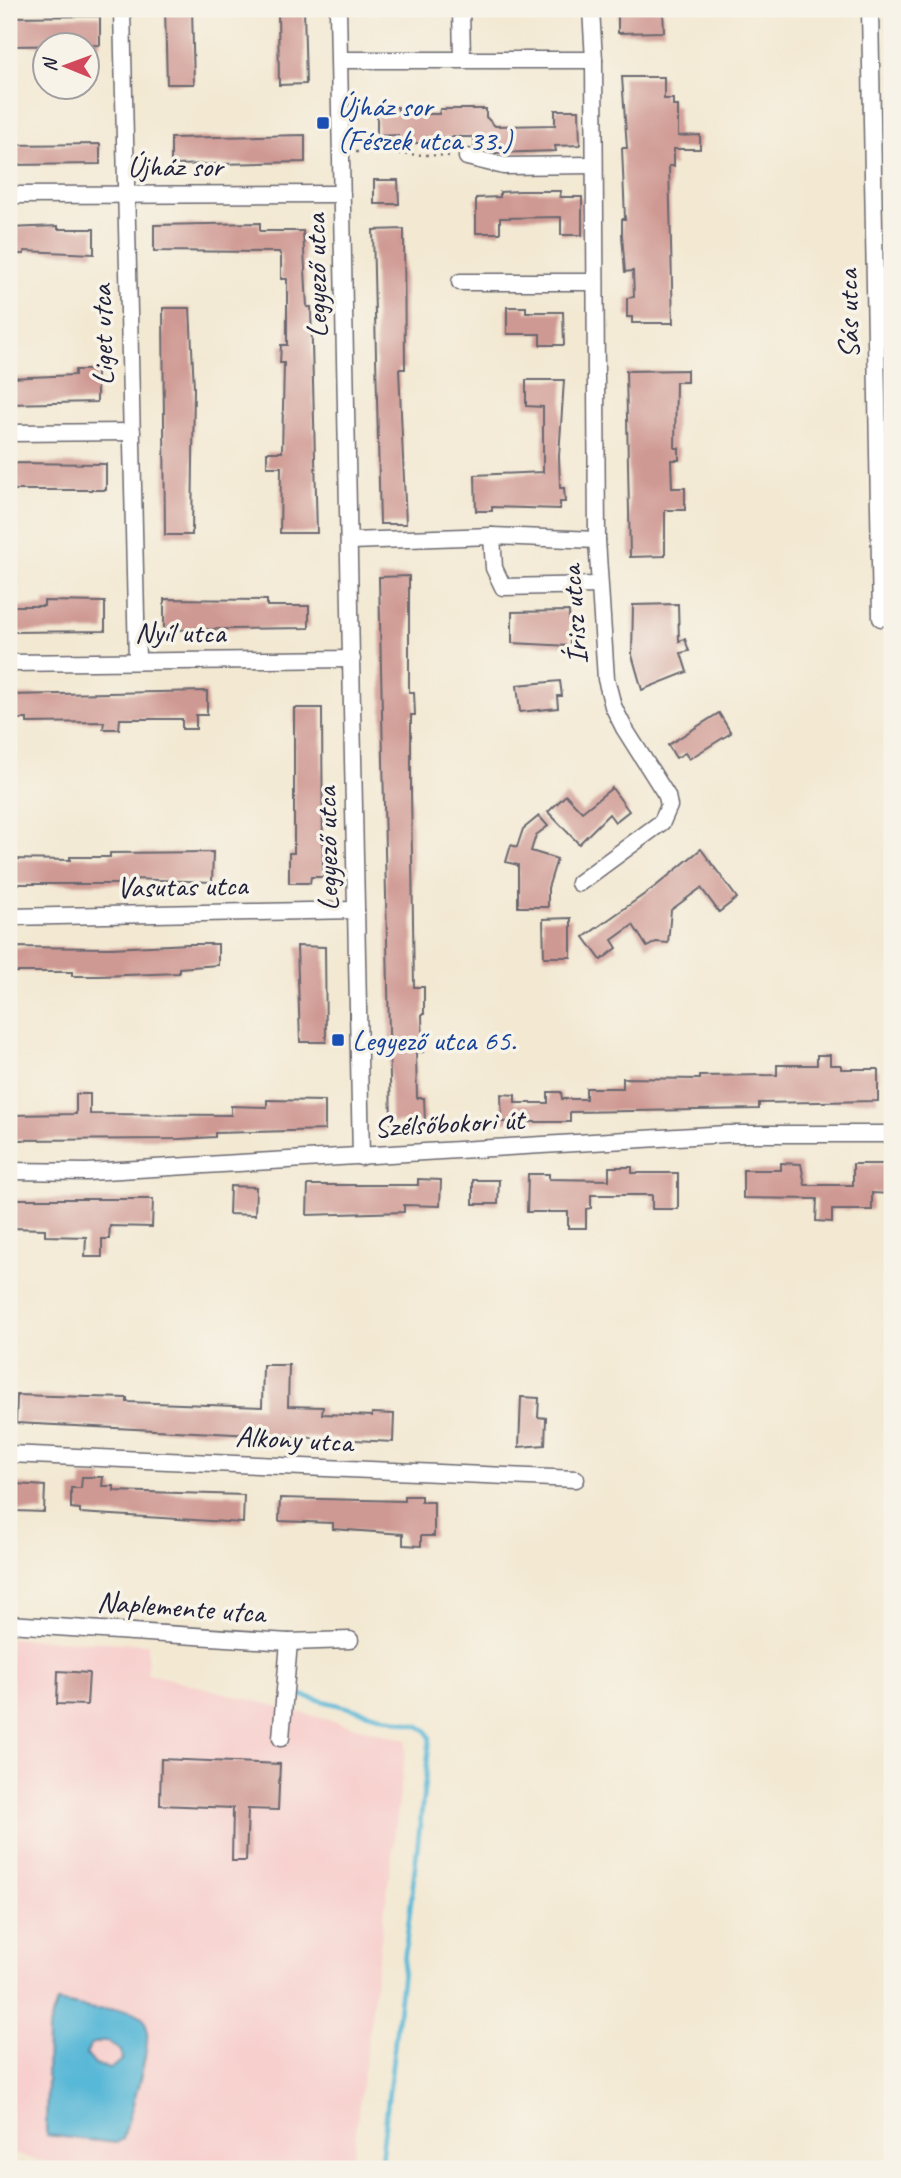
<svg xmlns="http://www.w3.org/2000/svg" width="901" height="2178" font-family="Caveat,sans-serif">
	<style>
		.built { fill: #f7d0ce }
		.water { fill: #59b8d7; stroke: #3e6d89; stroke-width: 2; fill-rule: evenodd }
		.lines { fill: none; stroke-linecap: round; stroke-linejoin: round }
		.stream { stroke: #59b8d7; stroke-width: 4.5 }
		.building { fill: #cf9993 }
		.minor-casing { stroke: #6b6870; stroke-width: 19 }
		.path { stroke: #6b6870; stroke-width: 2.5; stroke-dasharray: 2 5; stroke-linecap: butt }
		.minor { stroke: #fff; stroke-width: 16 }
		.transit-dot { fill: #1a4fb4; stroke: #f7f3e8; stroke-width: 2.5 }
		.labels { text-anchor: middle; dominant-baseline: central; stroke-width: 7; stroke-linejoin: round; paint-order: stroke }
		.transit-label { font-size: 30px; fill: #164399; stroke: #f7f3e8; text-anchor: start }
		.street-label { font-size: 30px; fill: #22223b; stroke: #f7f3e8 }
	</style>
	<rect width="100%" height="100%" fill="#f7f3e8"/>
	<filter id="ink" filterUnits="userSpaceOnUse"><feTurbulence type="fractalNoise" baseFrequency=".0143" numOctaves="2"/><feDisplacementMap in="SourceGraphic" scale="14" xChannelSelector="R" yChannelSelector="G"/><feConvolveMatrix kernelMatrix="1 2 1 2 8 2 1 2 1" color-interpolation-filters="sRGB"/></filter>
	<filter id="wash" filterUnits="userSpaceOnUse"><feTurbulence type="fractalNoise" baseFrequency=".00686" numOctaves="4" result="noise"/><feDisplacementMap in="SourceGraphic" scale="28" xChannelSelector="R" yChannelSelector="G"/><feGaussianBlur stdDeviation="1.57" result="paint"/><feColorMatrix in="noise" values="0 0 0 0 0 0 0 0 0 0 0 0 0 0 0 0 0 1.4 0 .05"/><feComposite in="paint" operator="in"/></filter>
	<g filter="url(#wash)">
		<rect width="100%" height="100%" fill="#f3e9d3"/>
		<path class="built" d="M9 1638 148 1644 147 1673 407 1740 351 2169H72L9 2153Z"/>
		<path class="water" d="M57 2002C69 2004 82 2007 94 2009 110 2011 126 2006 141 2016 161 2029 127 2119 123 2139L116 2143 46 2135 48 2030ZM101 2041H107L121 2051 122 2060 111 2068 95 2065 86 2054 91 2044Z"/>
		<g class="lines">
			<path class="stream" d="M296 1694 419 1726 426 1730 430 1738 380 2169"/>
		</g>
		<g id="blocks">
			<g class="building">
				<path d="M165 9H192L194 84H167Z"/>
				<path d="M278 9H304L306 84 279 85Z"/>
				<path d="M638 9H663L664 32 618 33V11Z"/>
				<path d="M100 16V45L9 46V17Z"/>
				<path d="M622 77H664V99H673V106H678V136L700 135V149H674V166H669L673 323H632V317H627V298L634 297 633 271 625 272 622 235V219H625L622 148H627Z"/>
				<path d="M377 107H398V114H439L440 109H486V117L495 126 555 125V110H579L580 145 555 146 556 151 495 153V147H474V137H440V143H398V135L377 136Z"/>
				<path d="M305 135V162L171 165V138Z"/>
				<path d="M100 144V164L9 165V145Z"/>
				<path d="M374 180H398L399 204H374Z"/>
				<path d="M520 191H561L560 197H582V235H561V217L500 218V233H476V198L500 197V192Z"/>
				<path d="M260 223V231H303L307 307H311L317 533H280L281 467H267V452H282L284 363H280L281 345H287V279H281V256L279 252 154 251V225Z"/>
				<path d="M58 226V229H94V254L24 251V254H9V228Z"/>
				<path d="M404 229 405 369H399L406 524H380L373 230Z"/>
				<path d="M507 307H526V312H563L564 345H540V334H507Z"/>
				<path d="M163 308H190L194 388 192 535H165Z"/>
				<path d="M75 370H97V402L9 404V378L75 375Z"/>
				<path d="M687 370V382H676L675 448H679V460H671L672 488H685V510H665V556L630 557 626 371Z"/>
				<path d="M526 380H564L559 456 560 488H564L565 502H560V509L492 507V511H476L475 475 543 472V407L526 406Z"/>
				<path d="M9 463 106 464V490H9Z"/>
				<path d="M409 576V692H414L415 715H411V790L414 987H424V1014H422L423 1052H416L417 1098H424L425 1122 391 1123 379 577Z"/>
				<path d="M164 599 267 600V606H309V628L164 630Z"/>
				<path d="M44 601 105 602V631L10 632V606H44Z"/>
				<path d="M678 604 679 641 685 639 689 651 681 653 687 672 642 690 632 655 633 605Z"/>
				<path d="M569 611 570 646 512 643V612Z"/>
				<path d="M560 681 562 696H557L558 708 520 712 517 685Z"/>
				<path d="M207 691V715H196V729H182V719H120L119 729H103L104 722 27 723V719H9V695Z"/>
				<path d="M294 708H322L323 877H311L310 883H289V853H294Z"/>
				<path d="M719 713 731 733 689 759 685 753 676 758 668 745Z"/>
				<path d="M612 788 629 811 615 822 609 814 579 844 548 812 566 795 582 812Z"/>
				<path d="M539 816 548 826 536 835 531 851 557 859 548 888V907H518V865L506 862 511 845 517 847 523 829Z"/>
				<path d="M701 849 737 898 719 912 701 888 671 910 668 943 656 942 647 947 633 925 612 940 617 948 601 960 584 937 656 886Z"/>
				<path d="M213 852 212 882 133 879V884H9V859L70 860V857H110V853Z"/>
				<path d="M571 918V957H544L543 919Z"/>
				<path d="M189 944H218V965L179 968V973L99 976H72V972H9V947L112 948Z"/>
				<path d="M297 946 325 947 326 1042H300Z"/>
				<path d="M817 1055H830V1065H841V1069H878V1101L759 1103V1109L570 1112V1122H502L501 1094 515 1095V1103H548V1092H561L562 1099H586V1088H623V1078L700 1079V1076L777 1075V1065H817Z"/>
				<path d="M76 1094H90V1114L231 1115V1106L267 1107V1100L325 1101V1130L215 1133V1137L179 1139 9 1140V1115L76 1114Z"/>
				<path d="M781 1163 801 1164 805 1185H853V1164H892V1194L872 1193V1210H832V1222L816 1221 817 1199 743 1198V1170H781Z"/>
				<path d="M609 1167H632V1173H678V1209H652V1195H591V1208L586 1209V1228H568V1212H527L528 1174H549V1179L609 1180Z"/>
				<path d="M418 1179 441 1180 440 1206 404 1205V1212L307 1215 308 1185H418Z"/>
				<path d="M473 1180H499L498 1204H473Z"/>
				<path d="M230 1186 256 1187 255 1215 229 1214Z"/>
				<path d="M9 1199H153L152 1227 110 1226 109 1239H102V1257H85L86 1237 45 1236V1229L9 1228Z"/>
				<path d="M263 1365H289L288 1406 323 1407 322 1414 372 1416V1413L394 1414 393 1442 16 1423 17 1395 127 1398V1402L262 1407Z"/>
				<path d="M521 1397 539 1398 538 1417 546 1418 545 1445 519 1447Z"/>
				<path d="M82 1477H103L102 1486H114V1491L244 1495 243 1523 80 1513V1509L71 1508V1488H81Z"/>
				<path d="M16 1484 45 1486 44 1512 15 1511Z"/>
				<path d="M404 1496H421V1502H434V1536H421V1546L403 1545V1534L333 1529V1523L279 1521 280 1498 404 1501Z"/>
				<path d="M58 1671 89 1673 87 1705 57 1704Z"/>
				<path d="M161 1759 280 1764 278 1810 248 1809 246 1861H232L233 1808 160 1805Z"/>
			</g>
		</g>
	</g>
	<g filter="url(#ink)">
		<use href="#blocks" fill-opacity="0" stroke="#6b6870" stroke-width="2"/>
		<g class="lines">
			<defs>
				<g id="minor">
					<path d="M122 9 137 660"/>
					<path d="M338 9 361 1157"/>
					<path d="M461 9 462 59"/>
					<path d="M870 9 881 618"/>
					<path d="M340 60H594"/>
					<path d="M467 157 504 166 594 165"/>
					<path d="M9 195 342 194"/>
					<path d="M460 282H593"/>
					<path d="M9 433 132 432"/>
					<path d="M492 536 494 568 503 587 599 585"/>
					<path d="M351 541 492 536 597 540"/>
					<path d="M9 663 352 659"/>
					<path d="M579 883 662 822 669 806 667 796 624 728 613 706 606 679 597 540 594 60 591 9"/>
					<path d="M9 917 356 910"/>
					<path d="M9 1171 87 1172 727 1134H892"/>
					<path d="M9 1454 576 1479"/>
					<path d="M9 1624 289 1642 350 1640"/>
					<path d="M281 1738 289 1642"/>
				</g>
			</defs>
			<use href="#minor" class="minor-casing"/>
			<path class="path" d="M356 152 451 156"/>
			<use href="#minor" class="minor"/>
		</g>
	</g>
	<g class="transit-dot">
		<rect x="316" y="116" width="14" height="14" rx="3.5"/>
		<rect x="331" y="1033" width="14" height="14" rx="3.5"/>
	</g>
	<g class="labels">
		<g class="transit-label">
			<text x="337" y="106">Újház sor<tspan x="337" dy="34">(Fészek utca 33.)</tspan></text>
			<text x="352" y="1040">Legyező utca 65.</text>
		</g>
		<g class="street-label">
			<text x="175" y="166">Újház sor</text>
			<text transform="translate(316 276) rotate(-91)">Legyező utca</text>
			<text transform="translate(848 314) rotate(-91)">Sás utca</text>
			<text transform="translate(102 335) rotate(-91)">Liget utca</text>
			<text transform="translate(574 615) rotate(-94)">Írisz utca</text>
			<text x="180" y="632">Nyíl utca</text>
			<text transform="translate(327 849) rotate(-91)">Legyező utca</text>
			<text transform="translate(182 886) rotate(-1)">Vasutas utca</text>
			<text transform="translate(449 1123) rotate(-3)">Szélsőbokori út</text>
			<text transform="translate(294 1439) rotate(3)">Alkony utca</text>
			<text transform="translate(181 1607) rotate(4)">Naplemente utca</text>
		</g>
	</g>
	<rect width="901" height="2178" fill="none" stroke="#f7f3e8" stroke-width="35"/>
	<g transform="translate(66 66) rotate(271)"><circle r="33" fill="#f7f3e8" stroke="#a29fa3" stroke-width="2"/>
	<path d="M0-5L12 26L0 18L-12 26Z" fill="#d1495b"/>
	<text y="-10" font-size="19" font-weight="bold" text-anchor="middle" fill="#22223b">N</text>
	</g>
</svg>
